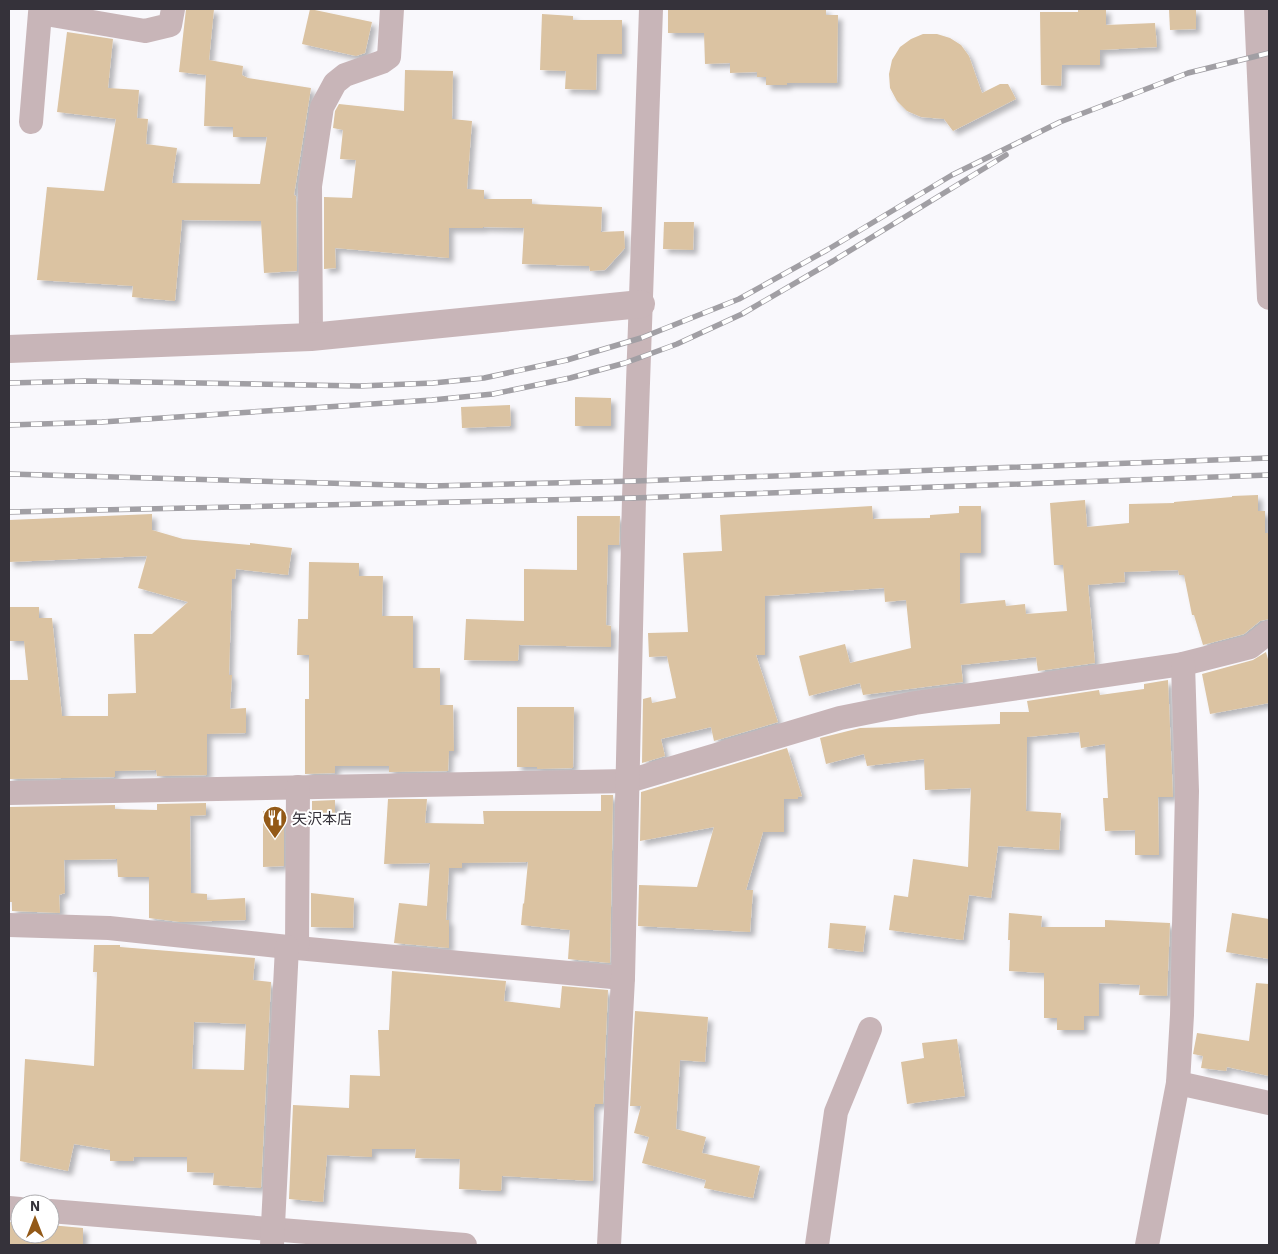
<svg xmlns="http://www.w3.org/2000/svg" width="1278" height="1254" font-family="'IBM Plex Sans','Noto Sans JP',sans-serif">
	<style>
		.building { fill: #dbc3a2; fill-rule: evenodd; filter: url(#shadow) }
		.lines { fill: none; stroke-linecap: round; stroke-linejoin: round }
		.minor { stroke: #c8b5b8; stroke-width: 24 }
		.tertiary { stroke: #c8b5b8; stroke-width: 28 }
		.rail-casing { stroke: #a19fa4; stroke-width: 5.5 }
		.rail { stroke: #fff; stroke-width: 4; stroke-dasharray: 11; stroke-linecap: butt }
		.labels { text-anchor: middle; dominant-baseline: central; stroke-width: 4; stroke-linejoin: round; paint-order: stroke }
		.poi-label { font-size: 15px; fill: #35323a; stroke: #fff; text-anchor: start }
	</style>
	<defs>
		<filter id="shadow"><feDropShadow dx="4.5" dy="4.5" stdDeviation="2.5" flood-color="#0004"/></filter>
	</defs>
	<rect width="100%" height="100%" fill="#f9f8fc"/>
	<g class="building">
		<path d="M186 9H214L209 60 243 66 242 75 248 78 311 88 294 195 296 196 297 271 264 273 261 221 182 220 175 301 132 297 133 286 37 280 47 187 104 191 116 119 57 112 67 32 113 39 108 88 139 90 137 118 148 119 146 144 177 148 172 183 260 184 267 137H233V127L204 126 206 75 179 72Z"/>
		<path d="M310 9 372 22 365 53 356 56 302 44Z"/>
		<path d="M668 9H826V15H838L837 83H787V85H766V77H757V72L730 73V63L705 64 704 33H668Z"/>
		<path d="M1078 9H1106V25L1155 23 1157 47 1100 50V65H1062L1061 86 1041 85 1040 12H1078Z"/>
		<path d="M1169 9H1196V29L1170 30Z"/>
		<path d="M542 14 573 16V20H622V54H597L596 90 565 89 566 71 540 70Z"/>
		<path d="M923 34H937L950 38 961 45 969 56 982 93 1000 84H1008L1016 99 953 131 944 119 921 117 907 111 897 101 890 88 889 74 892 60 900 47 911 39Z"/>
		<path d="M405 70 453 71 452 119 472 121 467 189 484 190V199H532V204L602 207 601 232 624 231 625 248 605 270 590 271 589 266 522 264 524 228 483 227V228H449V258L335 248 336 268 324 269V197L352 198 356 160 340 159 343 130 333 128 335 111 339 104 404 111Z"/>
		<path d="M664 222H694L693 250 663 249Z"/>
		<path d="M575 397 611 398V426H575Z"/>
		<path d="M510 405 511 426 462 428 461 407Z"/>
		<path d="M1258 495V511H1265V533H1268L1269 619 1260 621 1244 634 1203 645 1194 615H1192L1184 575H1179L1178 570 1124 572 1125 582 1088 585 1095 663 1038 671 1036 657 961 665 963 682 863 695 860 683 809 696 799 656 845 644 850 663 911 648 906 600 885 602 884 588 765 596V655H756L778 722 714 741 711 727 661 739 665 756 642 763 643 699 651 697 652 703 676 698 667 656 649 657 648 633 688 632 683 553 722 551 720 515 872 506 873 519 930 518V515L959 513V506H981V553H960V604L1005 600 1006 606 1025 604 1026 614 1067 611 1063 565H1054L1050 503 1085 500 1087 527 1129 523V504L1174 503V502L1232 497V496Z"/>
		<path d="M152 514V530L183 539 250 545V543L292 548 288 575 236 569 235 579H232L229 675H232L230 709 246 708V733L207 734V775L157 776 156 770 115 771V777L9 779V680H28L24 641H9V607H39V618H52L62 716H108V694L136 693 134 634H152L188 602 138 588 147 556 9 562V520Z"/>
		<path d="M577 516H620L619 545H608L606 625 611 626V647L519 645 518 661 464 660 466 619 524 621V569L577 570Z"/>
		<path d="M309 562 359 563V576H383L382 616H413V668H440V705H453L454 751H449L448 771 389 772V766H335V773L305 774V699H309V655H297L298 619H308Z"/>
		<path d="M1266 652 1269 663V703L1210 714 1202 674 1253 660Z"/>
		<path d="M1168 680 1173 797H1158L1159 855H1135V830L1105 831 1103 798H1108L1105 744 1081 748 1079 732 1027 737 1026 811 1061 813 1059 850 998 846 991 898 969 895 963 940 889 930 894 895 908 897 913 859 968 867 971 788 925 790 924 759 867 766 864 754 826 764 820 738 860 728 1000 724V712H1029L1027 701 1099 690 1100 695 1144 689V684Z"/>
		<path d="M517 707H574L573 768 537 769V767H517Z"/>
		<path d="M787 748 802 796 798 797V799H784V832H763L746 890H753L750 932 638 926 639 885 697 887 714 827 640 841 641 792Z"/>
		<path d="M601 795H613L610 963 568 959 570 930 521 925 523 903 524 904 528 862 462 863V868H449L446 920H449V948L394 943 399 903 427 906 430 863 384 864 388 799H427L425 823 484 824 483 811H601Z"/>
		<path d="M335 800V815H312V801Z"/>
		<path d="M206 803V815L190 816 191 893 207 894V900L245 898 246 920 180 922 149 918V877H118L117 859 64 860 65 893 59 895 60 913 12 911V902H9V807L115 805V809L157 810V804Z"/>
		<path d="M284 810V866L263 867V811Z"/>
		<path d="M311 893 354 898 353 928 311 927Z"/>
		<path d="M1009 913 1042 916 1041 927H1105V920L1170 923 1167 996 1139 995 1140 985 1099 983V1016H1084V1030H1057V1018H1044V973L1009 971 1010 940H1008Z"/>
		<path d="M1232 913 1269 919V959L1226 952Z"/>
		<path d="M830 923 866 926 863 952 828 948Z"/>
		<path d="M94 945H120V947L255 958 253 980 271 982 261 1188 213 1185 214 1173 187 1172V1157H134L133 1161H110V1150L74 1144 68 1171 20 1161 25 1059 94 1066 97 972H93ZM194 1022 246 1024 244 1070 192 1069Z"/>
		<path d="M392 971 506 981 504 1001 560 1008 562 986 608 990 603 1104H595V1107H594L593 1181 502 1176 501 1191 459 1189 460 1159 415 1158 416 1149H372V1157L327 1155 323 1202 289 1199 293 1105 349 1108 350 1075 380 1076 378 1030H389Z"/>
		<path d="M1256 983 1269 984V1076L1227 1067 1226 1071 1201 1068 1203 1056 1193 1054 1197 1033 1249 1041Z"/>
		<path d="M635 1011 708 1017 705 1062 680 1060 676 1129 706 1137 702 1153 760 1166 753 1198 704 1188 706 1180 642 1163 649 1137 634 1133 641 1106H630Z"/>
		<path d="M957 1039 965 1096 907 1104 901 1062 924 1058 922 1043Z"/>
		<path d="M9 1222 20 1223V1234H50V1225L83 1228V1245H9Z"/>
	</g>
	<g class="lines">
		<g class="minor">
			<path d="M1256 9 1269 298"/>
			<path d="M31 122 40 13 145 31 170 25 173 9"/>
			<path d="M311 337 310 186 322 107 335 83 345 75 382 62 389 57 392 9"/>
			<path d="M9 793 629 781 840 718 915 703 1183 664 1250 647 1269 632"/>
			<path d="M9 925 109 928 297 948 623 978"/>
			<path d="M297 948 298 787"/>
			<path d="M1178 1083 1269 1103"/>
			<path d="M9 1208 20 1209"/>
			<path d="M50 1211 465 1245"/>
			<path d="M272 1245 287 947"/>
			<path d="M609 1245 623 978 634 498 651 9"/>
			<path d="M817 1245 836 1112 870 1029"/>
			<path d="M1147 1245 1178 1083 1182 1015 1187 791 1183 664"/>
		</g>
		<path class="tertiary" d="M9 349 311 337 641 304"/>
		<defs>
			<g id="rail">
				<path d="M9 383 86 381 360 386 433 383 484 378 567 360 641 338 739 299 827 250 952 175 1060 122 1188 73 1269 53"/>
				<path d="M9 425 102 422 432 400 493 394 570 378 625 363 677 344 742 314 833 261 1006 155"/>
				<path d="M9 474 431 486 636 481 1269 458"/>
				<path d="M9 512 634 498 1269 475"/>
			</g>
		</defs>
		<use href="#rail" class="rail-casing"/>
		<use href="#rail" class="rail"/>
	</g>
	<defs>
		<symbol id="restaurant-pin" viewBox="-11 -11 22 30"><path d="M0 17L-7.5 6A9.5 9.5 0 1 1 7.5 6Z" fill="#935917" stroke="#fff"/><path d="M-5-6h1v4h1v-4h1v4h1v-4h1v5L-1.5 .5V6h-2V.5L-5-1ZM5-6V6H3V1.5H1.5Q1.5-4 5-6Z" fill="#fff"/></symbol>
	</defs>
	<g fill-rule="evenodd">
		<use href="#restaurant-pin" x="261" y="804" width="28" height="38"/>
	</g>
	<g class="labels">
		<g class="poi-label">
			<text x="292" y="818">矢沢本店</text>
		</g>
	</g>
	<rect width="1278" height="1254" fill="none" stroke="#35323a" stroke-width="20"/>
	<g transform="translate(35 1219)"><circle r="24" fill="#ffffff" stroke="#aeadb0"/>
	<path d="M0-4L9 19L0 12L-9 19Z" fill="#935917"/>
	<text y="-8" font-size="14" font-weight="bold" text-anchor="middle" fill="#35323a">N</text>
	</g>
</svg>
